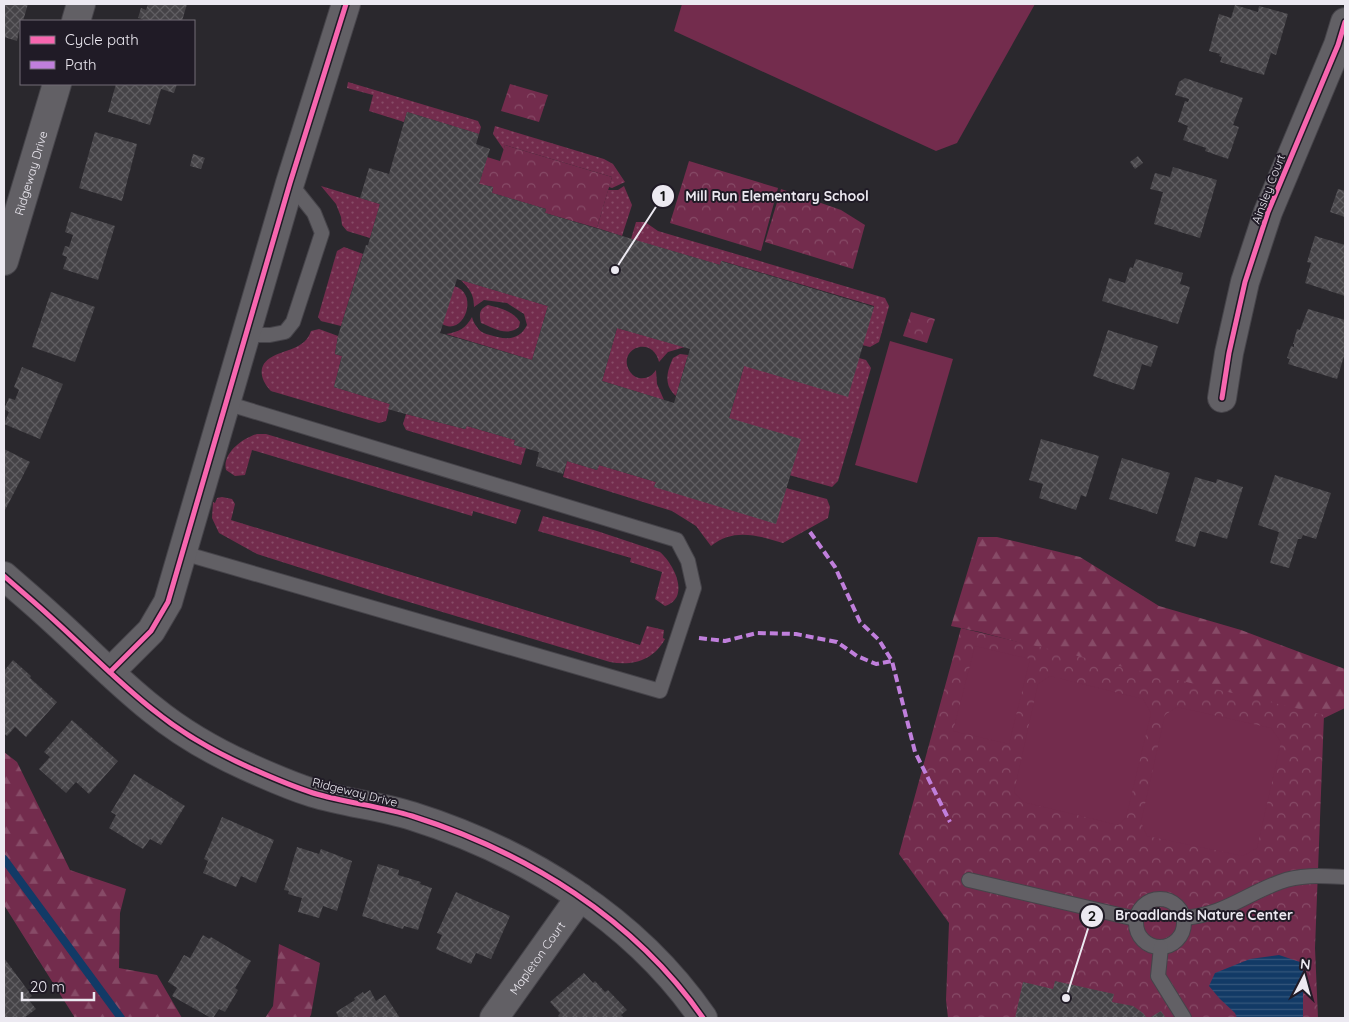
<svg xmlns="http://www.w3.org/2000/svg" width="1349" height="1022" font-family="Quicksand,sans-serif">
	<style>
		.grass { fill: url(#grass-dots) }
		.forest { fill: url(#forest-firs) }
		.park { fill: url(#park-crowns) }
		.pitch { fill: #732c4d }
		.water { fill: url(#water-rules) }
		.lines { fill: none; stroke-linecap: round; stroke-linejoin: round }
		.stream { stroke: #123a66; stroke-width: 8 }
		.building { fill: url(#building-cross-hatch); fill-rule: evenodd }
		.service-casing { stroke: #46444a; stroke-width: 16 }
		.minor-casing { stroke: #46444a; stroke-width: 30 }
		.service { stroke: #626065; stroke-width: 14 }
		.minor { stroke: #626065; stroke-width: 28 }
		.quiet { stroke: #c07fdc; stroke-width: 4; stroke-dasharray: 8 4; stroke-linecap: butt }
		.cycleway-casing { stroke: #201b26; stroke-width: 8 }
		.cycleway { stroke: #f766af; stroke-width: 5 }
		.labels { text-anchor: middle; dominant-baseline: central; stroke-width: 4; stroke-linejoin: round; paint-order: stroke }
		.street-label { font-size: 12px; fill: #ece9f1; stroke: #201b26 }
		.leader { fill: none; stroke: #ece9f1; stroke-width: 2 }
		.callout-dot { fill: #ece9f1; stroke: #201b26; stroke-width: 2 }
		.mark-label { font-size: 15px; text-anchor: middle; font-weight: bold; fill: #111 }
		.callout-label { font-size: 14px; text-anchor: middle; font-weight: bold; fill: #ece9f1; stroke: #201b26; stroke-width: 4; stroke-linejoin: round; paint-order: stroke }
	</style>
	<defs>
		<pattern id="grass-dots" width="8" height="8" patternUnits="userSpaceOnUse" patternTransform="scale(1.25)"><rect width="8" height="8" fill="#732c4d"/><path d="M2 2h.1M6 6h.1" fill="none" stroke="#874b67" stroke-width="1.8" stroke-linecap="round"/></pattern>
		<pattern id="forest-firs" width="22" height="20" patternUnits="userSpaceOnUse" patternTransform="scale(1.25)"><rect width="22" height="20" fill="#732c4d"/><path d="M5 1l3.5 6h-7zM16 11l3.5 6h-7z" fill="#874b67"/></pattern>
		<pattern id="park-crowns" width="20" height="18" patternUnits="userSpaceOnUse" patternTransform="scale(1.25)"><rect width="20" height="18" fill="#732c4d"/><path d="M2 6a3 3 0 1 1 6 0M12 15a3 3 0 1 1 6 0" fill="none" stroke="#874b67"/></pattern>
		<pattern id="water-rules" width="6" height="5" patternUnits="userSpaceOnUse" patternTransform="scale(1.25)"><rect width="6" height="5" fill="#123a66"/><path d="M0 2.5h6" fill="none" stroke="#35567c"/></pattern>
		<pattern id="building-cross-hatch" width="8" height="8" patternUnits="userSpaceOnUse" patternTransform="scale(1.25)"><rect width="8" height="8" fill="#454347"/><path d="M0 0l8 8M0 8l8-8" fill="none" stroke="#605e62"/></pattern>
	</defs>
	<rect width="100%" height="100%" fill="#2a282d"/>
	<g class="grass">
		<path d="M348 82 478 121 481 127 479 134 407 112 404 122 369 111 373 95 347 88Z"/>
		<path d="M495 126 604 159 613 164 625 182 612 188 609 187 612 177 505 145 504 150 493 134Z"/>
		<path d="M321 186 380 204 370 238 347 231 342 225 341 217 336 204Z"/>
		<path d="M624 186 632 205 622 236 597 228 608 190H618Z"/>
		<path d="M636 222H645L658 231 885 298 889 306 879 342 870 347 862 345 874 306 722 261 720 265 631 239Z"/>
		<path d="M344 247 363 254 341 326 321 321 318 317 337 251Z"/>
		<path d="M461 280 548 306 532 360 446 334C459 332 466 328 472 317 473 320 474 324 477 327 480 332 485 334 490 335 505 340 519 341 527 325L524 314 507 303 484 300 474 307C474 293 469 289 461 280Z"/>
		<path d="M454 286C480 293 464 337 442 324Z"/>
		<path d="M488 305C500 308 513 311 520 322L519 327C507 337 494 328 481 323 479 314 479 309 488 305Z"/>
		<path d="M617 328 685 347 668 352 659 362C653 336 620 347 628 368 630 373 634 377 639 378 647 379 652 376 656 370L657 384 664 400 602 381Z"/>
		<path d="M319 329 338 336 335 354 342 356 334 387 390 404 386 421 379 423 271 391C262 382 256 367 270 358 284 349 305 350 311 331Z"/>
		<path d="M680 354 688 355 676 396C663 385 667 371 673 358Z"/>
		<path d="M859 358 866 360 871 368 838 481 832 487 789 475 729 418 744 366Z"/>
		<path d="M406 414 465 429 467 426 515 440 514 445 526 448 521 465 406 430 403 424Z"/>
		<path d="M257 434H266L521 510 516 524 473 511 472 516 252 450 245 475 235 476 226 470C222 453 243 438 257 434Z"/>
		<path d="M567 461 597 470 599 465 656 482 654 487 786 488 827 499 830 507 828 518 783 543C757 535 733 528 711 546L696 526 672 511 563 477Z"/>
		<path d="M222 497 232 499 235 504 231 520 640 645 647 626 664 630 663 638 665 639C653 661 632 666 610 662L389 596 257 554 219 533 212 518 213 502 215 503 217 498Z"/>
		<path d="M543 516 597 531 660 552C674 564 691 598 665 606L655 599 662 572 630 562 631 558 538 531Z"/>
	</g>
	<g class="forest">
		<path d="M978 537H997L1080 557 1159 606 1241 630 1345 669V708L1314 723 980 632 951 626Z"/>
		<path d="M4 752 17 762 70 870 126 889 120 913 119 968 157 975 182 1018H75L4 905Z"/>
		<path d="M279 944 320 963 311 1015 309 1018H265L273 1006Z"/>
	</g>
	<g class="park">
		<path d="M510 84 548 95 539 122 501 111Z"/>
		<path d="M505 145 612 177 597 228 545 213 546 209 492 193 493 187 479 184 487 157 500 161Z"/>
		<path d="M689 161 778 188 761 251 670 223Z"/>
		<path d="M781 189 841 210 865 225 853 269 765 242Z"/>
		<path d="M911 312 935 319 927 343 903 336Z"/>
		<path d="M961 628 1324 715 1315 948 1318 1018H948L946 1000 949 923 899 854Z"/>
	</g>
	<g class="pitch">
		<path d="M682 4H1035L957 143 936 151 674 31Z"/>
		<path d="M890 341 953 359 917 483 855 465Z"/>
		<path d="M975 646 1030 659 1009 744 953 731Z"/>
		<path d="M1050 676 1143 699 1151 713 1126 818 1118 825 1023 802 1014 792 1038 684Z"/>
		<path d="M1177 707 1271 728 1281 742 1257 848 1243 856 1147 836 1141 822 1165 715Z"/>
	</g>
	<path class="water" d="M1279 955 1303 963V1018H1237L1235 1013 1220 999 1209 986 1215 973 1250 959Z"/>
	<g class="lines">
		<path class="stream" d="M4 859 121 1018"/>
	</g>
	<g class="building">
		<path d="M4 4H28L23 21H21L17 41 4 37Z"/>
		<path d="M148 4H187L182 21H142L143 19 138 18 141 8 146 10Z"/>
		<path d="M1235 5 1258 12 1259 6 1288 14 1276 55 1271 53 1264 75 1220 62 1222 57 1219 56 1220 54 1209 51 1219 14 1231 18Z"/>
		<path d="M1185 78 1243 98 1233 125 1239 127 1228 159 1205 151 1206 148 1183 140 1188 126 1178 122 1185 101 1188 102 1189 99 1175 95 1179 82Z"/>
		<path d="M116 84H177L174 93 161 89 150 125 108 112Z"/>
		<path d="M407 112 479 134 476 144 490 149 479 184 493 187 492 193 546 209 545 213 622 236 720 265 721 261 874 307 848 397 744 366 729 418 801 439 776 524 654 487 656 482 599 465 597 470 567 461 563 474 536 466 539 452 514 445 515 440 467 426 465 429 398 412 388 409 390 404 334 387 342 356 335 354 338 336 366 245H368L380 204 360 198 369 168 389 174ZM457 279 548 306 532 360 440 333ZM617 328 690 349 674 403 602 381Z"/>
		<path d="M95 132 137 144 122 201 79 188Z"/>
		<path d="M193 154 205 158 201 169 190 166Z"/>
		<path d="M1138 156 1143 163 1135 169 1130 162Z"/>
		<path d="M1173 167 1217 180 1200 238 1154 224 1163 192 1150 189 1155 173 1170 177Z"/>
		<path d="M1338 189 1345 191V217L1330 212Z"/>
		<path d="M71 212 115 226 98 280 63 269 67 257 62 255 65 246 69 247 73 235 65 232Z"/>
		<path d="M1315 236 1345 245V296L1305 283 1311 263 1307 262Z"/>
		<path d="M1136 259 1183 273 1180 284 1190 287 1178 324 1102 301 1109 278 1125 283 1130 267 1133 268Z"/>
		<path d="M51 292 95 307 75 362 32 347Z"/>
		<path d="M1308 309 1345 320V353L1337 379 1288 364 1290 359 1287 358 1291 346 1294 347V344H1293L1297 329 1300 330Z"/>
		<path d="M1108 330 1158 346 1151 367 1142 364 1134 390 1093 376Z"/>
		<path d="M22 367 63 384 40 439 4 424 9 412 4 409 9 398 15 400 19 390 14 387Z"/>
		<path d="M1041 439 1099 456 1086 497 1081 495 1076 510 1039 498 1043 484 1029 480Z"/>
		<path d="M4 449 30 462 4 512Z"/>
		<path d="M1122 458 1170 473 1157 514 1109 499Z"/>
		<path d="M1275 475 1331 493 1316 539 1303 535 1301 539H1298L1289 568 1270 563 1279 532 1258 525Z"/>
		<path d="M1195 477 1216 483 1217 479 1243 487 1227 539 1200 531 1195 547 1175 541Z"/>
		<path d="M13 660 31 676 30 678 57 702 26 737 15 727 7 736 4 733V671Z"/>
		<path d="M72 720 118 761 89 794 76 782 66 793 39 769 50 757 44 752Z"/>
		<path d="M134 774 185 806 161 845 150 839 143 849 109 828 116 815 111 812Z"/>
		<path d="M222 817 274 840 256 883 241 876 236 887 203 873 208 861 204 859Z"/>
		<path d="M297 847 319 854 321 849 352 861 337 911 323 906 319 918 298 912 302 898 288 894 289 891 284 890Z"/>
		<path d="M378 864 399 870 398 875 421 882 420 884 432 888 418 930 404 926 403 929 362 916Z"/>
		<path d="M456 892 510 916 491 959 476 953 471 964 436 949 442 935 437 933Z"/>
		<path d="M203 935 209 939 211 937 251 961 235 988 238 990 225 1012 219 1009 213 1018H211L172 996 177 988 168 982 184 955 190 958Z"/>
		<path d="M4 958 32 996 28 999 36 1009 24 1018H4Z"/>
		<path d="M584 973 593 983 595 981 605 992 608 990 627 1010 621 1015 624 1018H560L558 1016 560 1013 550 1002Z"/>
		<path d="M1055 981 1114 994 1112 1002 1133 1006 1143 1013 1147 1018H1015L1023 982 1053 989Z"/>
		<path d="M370 990 376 1001 385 995 400 1018H339L336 1012 355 1000 354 998 363 992 364 994Z"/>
		<path d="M1161 1011 1166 1018H1149Z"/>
	</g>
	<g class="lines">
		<defs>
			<g id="service">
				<path d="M246 335H270L285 332 293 322 322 233 314 213 290 183"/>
				<path d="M183 553 660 691 694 588 688 561 677 540 226 403"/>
				<path d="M969 880 1136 919"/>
				<circle cx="1160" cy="923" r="24"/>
				<path d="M1183 918C1224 915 1244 895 1280 882 1301 874 1324 876 1345 877"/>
				<path d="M1161 947 1158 976 1184 1018"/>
			</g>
			<g id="minor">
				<path d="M76 21 81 4"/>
				<path id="s1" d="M4 261 57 84"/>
				<path d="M1222 398 1229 353 1245 282 1268 212 1338 45 1345 22"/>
				<path d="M4 576C21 591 38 605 55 621 87 650 118 682 152 709 179 731 215 752 246 766 268 776 291 786 313 793 346 803 380 806 412 816 526 852 635 919 703 1018"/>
				<path d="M110 672 151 631 168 602 290 183 346 4"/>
				<path id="s2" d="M494 1018 580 897"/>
			</g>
		</defs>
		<use href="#service" class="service-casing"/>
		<use href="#minor" class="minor-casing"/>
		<use href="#service" class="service"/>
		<use href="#minor" class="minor"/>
		<g class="quiet">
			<path d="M810 532 835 567 860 622 879 640 892 661 915 752 950 822"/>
			<path d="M699 638 725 641 757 633 796 634 837 642 857 656 876 664 892 661"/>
		</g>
		<defs>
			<g id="cycleway">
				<path d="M1222 398 1229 353 1245 282 1268 212 1338 45 1345 22"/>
				<path d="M4 576C21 591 38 605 55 621 87 650 118 682 152 709 179 731 215 752 246 766 268 776 291 786 313 793 346 803 380 806 412 816 526 852 635 919 703 1018"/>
				<path d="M110 672 151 631 168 602 290 183 346 4"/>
			</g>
		</defs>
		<use href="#cycleway" class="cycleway-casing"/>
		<use href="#cycleway" class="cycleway"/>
	</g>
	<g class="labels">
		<g class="street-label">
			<text stroke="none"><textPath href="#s1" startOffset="92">Ridgeway Drive</textPath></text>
			<text transform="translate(1268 189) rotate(-69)">Ainsley Court</text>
			<text transform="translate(355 792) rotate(14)">Ridgeway Drive</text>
			<text stroke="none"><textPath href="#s2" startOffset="74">Mapleton Court</textPath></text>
		</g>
	</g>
	<path class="leader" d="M615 270L663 196M1066 998L1092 916"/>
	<g class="callout-dot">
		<circle cx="615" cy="270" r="5"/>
		<circle cx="1066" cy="998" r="5"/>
		<circle cx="663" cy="196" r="12"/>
		<circle cx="1092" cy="916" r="12"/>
	</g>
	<g class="mark-label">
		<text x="663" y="201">1</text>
		<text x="1092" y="921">2</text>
	</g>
	<g class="callout-label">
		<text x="777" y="201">Mill Run Elementary School</text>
		<text x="1204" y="920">Broadlands Nature Center</text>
	</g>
	<rect width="1349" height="1022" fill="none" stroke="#ece9f1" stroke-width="10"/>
	<rect x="20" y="20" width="175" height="65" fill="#201b26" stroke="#726d77"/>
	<rect x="30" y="36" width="25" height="8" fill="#f766af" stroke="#726d77"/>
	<text x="65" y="45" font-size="15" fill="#ece9f1">Cycle path</text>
	<rect x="30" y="61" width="25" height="8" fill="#c07fdc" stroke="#726d77"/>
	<text x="65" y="70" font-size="15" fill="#ece9f1">Path</text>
	<g transform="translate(1304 977) rotate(6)" stroke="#201b26" stroke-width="4" paint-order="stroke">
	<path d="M0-4L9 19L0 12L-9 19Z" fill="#ece9f1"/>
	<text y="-8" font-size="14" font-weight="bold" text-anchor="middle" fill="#ece9f1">N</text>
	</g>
	<path d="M22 992v8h72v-8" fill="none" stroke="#ece9f1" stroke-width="2.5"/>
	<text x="30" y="992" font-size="15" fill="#ece9f1" stroke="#201b26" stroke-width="4" paint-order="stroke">20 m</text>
</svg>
